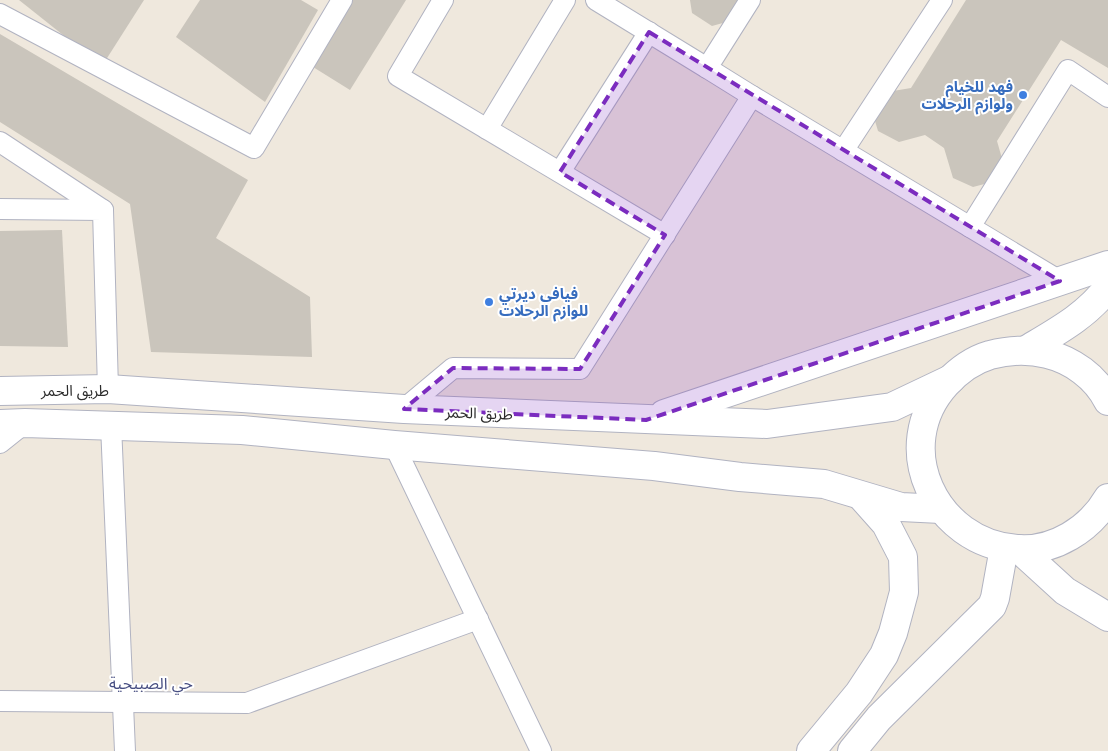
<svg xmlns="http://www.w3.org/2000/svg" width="1108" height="751" font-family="Montserrat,'Noto Sans Arabic',sans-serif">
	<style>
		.building { fill: #cac5bc }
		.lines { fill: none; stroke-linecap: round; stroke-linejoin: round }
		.street-casing { stroke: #b1b3c1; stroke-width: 22 }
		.secondary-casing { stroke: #b1b3c1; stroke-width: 30 }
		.street { stroke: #fff; stroke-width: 20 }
		.secondary { stroke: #fff; stroke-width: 28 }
		.marked { fill: #7b2cbf; fill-opacity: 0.2; stroke: #7b2cbf; stroke-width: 4; stroke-dasharray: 10 6; stroke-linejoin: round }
		.shop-dot { fill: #3f7fe0; stroke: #fff; stroke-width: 2 }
		.labels { text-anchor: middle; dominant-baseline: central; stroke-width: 4; stroke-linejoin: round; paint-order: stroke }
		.shop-label { font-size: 15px; font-weight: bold; fill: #366cbe; stroke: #fff; text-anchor: end }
		.street-label { font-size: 15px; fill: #2c2c2c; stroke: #fff }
		.neighbourhood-label { font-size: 16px; fill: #474e82; stroke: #fff }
	</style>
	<rect width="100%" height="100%" fill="#efe8dd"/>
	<g class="building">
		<path d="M19 0H144L102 66Z"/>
		<path d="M200 0H301L318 10 265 102 176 37Z"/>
		<path d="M344 0H406L350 90 305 62Z"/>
		<path d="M690 0H741L730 21 712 26 692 13Z"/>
		<path d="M966 0H1108V68L1061 40 997 141 1003 162 992 182 973 187 953 178 944 148 925 135 899 142 878 131 873 114 887 92 911 88Z"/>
		<path d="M0 34 248 180 216 238 310 297 312 357 151 352 130 204 0 122Z"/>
		<path d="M62 230 68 347 0 346V231Z"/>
	</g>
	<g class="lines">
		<defs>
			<g id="street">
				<path d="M443 0 398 76 665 235"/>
				<path d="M596 0 707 68"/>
				<path d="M750 0 707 68 752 96"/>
				<path d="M0 14 254 148 342 0"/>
				<path d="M487 129 565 0"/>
				<path d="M0 142 103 210"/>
				<path d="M843 151 942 0"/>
				<path d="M560 172 649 32"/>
				<path d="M0 209 103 210 108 389"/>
				<path d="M970 227 1068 70 1108 97"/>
				<path d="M404 409 453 368 580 369 752 96 1060 281"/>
				<path d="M111 425 125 751"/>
				<path d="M0 443 25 423"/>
				<path d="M394 445 541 751"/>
				<path d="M0 701 247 703 478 619"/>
			</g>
			<g id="secondary">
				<path d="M1026 350C1056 332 1088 315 1108 287"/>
				<path d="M0 391 108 389 404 409 767 424 892 407 951 379"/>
				<path d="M1108 401C1096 377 1072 360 1047 354 1028 349 1009 350 990 355 973 360 958 371 946 384 889 447 935 543 1017 549 1054 552 1090 529 1108 498"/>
				<path d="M664 414 1108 265"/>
				<path d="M0 424 25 423 242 430 394 445 654 466 740 477 824 484 901 507 941 509"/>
				<path d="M1019 549 1065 591 1108 617"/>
				<path d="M811 751 859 693 884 655 893 633 904 592 903 557 886 524 862 497"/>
				<path d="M852 751 879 718 992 606 995 598 1004 548"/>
			</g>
		</defs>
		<use href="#street" class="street-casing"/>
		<use href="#secondary" class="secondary-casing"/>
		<use href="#street" class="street"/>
		<use href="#secondary" class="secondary"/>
	</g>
	<path class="marked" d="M649 32 1060 281 646 420 404 409 453 368 580 369 665 235 560 172Z"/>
	<g class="shop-dot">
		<circle cx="1023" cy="95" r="5"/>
		<circle cx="489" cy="302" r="5"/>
	</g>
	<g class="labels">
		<g class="shop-label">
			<text x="1013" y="86">فهد للخيام<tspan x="1013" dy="17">ولوازم الرحلات</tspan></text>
			<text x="499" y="293" text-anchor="start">فيافي ديرتي<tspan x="499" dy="17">للوازم الرحلات</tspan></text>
		</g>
		<g class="street-label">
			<text x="75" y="390">طريق الحمر</text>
			<text transform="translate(479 413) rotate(2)">طريق الحمر</text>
		</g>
		<g class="neighbourhood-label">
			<text x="151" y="683">حي الصبيحية</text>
		</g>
	</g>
</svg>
